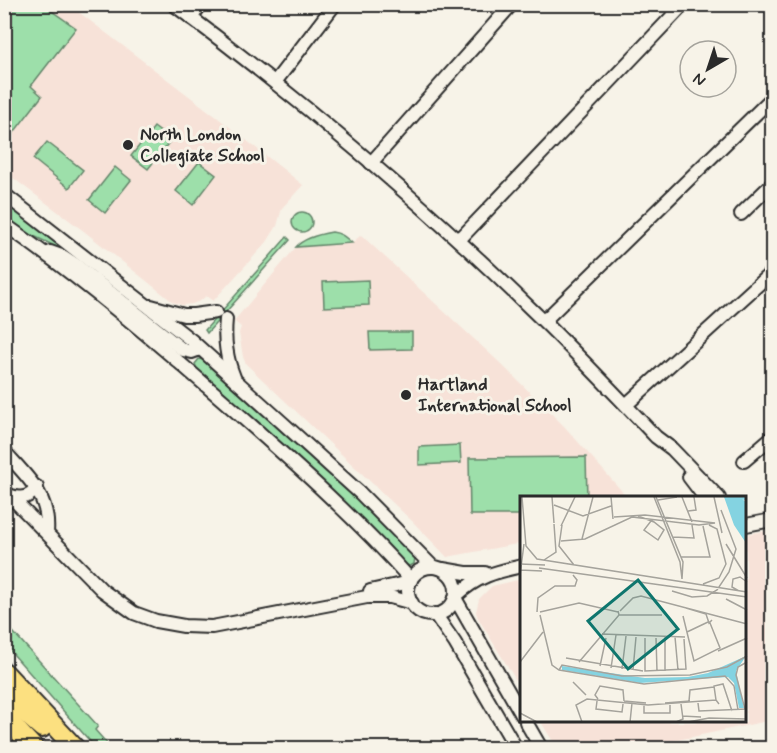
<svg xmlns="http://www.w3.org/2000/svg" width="777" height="753" font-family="Mynerve,sans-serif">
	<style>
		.built { fill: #f7e2d8 }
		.green { fill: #9ddfaa; stroke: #64856a; stroke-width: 1.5 }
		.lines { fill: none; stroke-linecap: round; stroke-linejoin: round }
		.minor-casing { stroke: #2b2b2b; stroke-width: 16 }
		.highway-casing { stroke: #2b2b2b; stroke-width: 22 }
		.minor { stroke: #f7f3e8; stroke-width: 12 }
		.highway { stroke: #fce080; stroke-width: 18 }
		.poi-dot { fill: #2b2b2b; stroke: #f7f3e8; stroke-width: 2 }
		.labels { text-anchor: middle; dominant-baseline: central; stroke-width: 6; stroke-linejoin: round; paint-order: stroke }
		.poi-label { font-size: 18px; font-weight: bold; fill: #2b2b2b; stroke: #f7f3e8; text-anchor: start }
		.inset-road { fill: none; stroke: #a5a39c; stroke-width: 1.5 }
		.view { fill: #0f766e; fill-opacity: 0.15; stroke: #0f766e; stroke-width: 3 }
		.inset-edge { fill: none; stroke: #2b2b2b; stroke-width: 3 }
	</style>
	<rect width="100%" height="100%" fill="#f7f3e8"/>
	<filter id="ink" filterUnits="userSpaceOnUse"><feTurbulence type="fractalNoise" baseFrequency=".0167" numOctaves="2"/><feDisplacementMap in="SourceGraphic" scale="12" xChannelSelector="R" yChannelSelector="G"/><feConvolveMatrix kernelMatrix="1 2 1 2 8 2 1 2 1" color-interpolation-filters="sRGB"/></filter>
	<g filter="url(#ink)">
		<g class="built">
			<path d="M68 4 218 118 303 185 282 208 277 226 267 242 213 301 206 296 200 301 192 304 182 305 173 302 85 232 5 172V5Z"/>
			<path d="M361 235 499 362 564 426 628 498H522V543L447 557 412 521 246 364 243 357 239 333 241 327 234 321 296 247 352 243Z"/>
			<path d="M772 530V720L640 748H557L541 722H746V534Z"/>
			<path d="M522 579V690L478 618 476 612 479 599 492 586Z"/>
		</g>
		<g class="green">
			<path d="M4 5H43L76 28 31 86 42 96 12 135 5 129Z"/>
			<path d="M154 127 171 140 148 169 131 156Z"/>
			<path d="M47 142 83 170 69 188 33 159Z"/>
			<path d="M199 162 216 175 193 205 176 191Z"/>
			<path d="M115 167 131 180 105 213 89 200Z"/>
			<path d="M5 203 56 238 174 334 171 338 59 248 23 231 5 218Z"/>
			<circle cx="302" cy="222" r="10"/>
			<path d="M332 232C341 233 345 237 352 243L296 247C304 238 320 234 332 232Z"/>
			<path d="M287 237 290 240 207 333 205 330Z"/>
			<path d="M368 280 369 305 324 307 323 282Z"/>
			<path d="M369 332H412V349L370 350Z"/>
			<path d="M199 359 204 360C278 422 348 488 415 557L414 564 410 566 406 565C340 496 270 431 197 369L195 364Z"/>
			<path d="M460 445 461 463 419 465V447Z"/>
			<path d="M586 457 587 498H522V515H470L469 458Z"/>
			<path d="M4 622 98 726 95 730 111 748H96L5 645Z"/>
		</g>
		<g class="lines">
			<defs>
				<g id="minor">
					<path d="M173 4C298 97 417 198 529 307 573 349 614 393 656 437L672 449 719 498"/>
					<path d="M191 18 201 4"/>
					<path d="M275 82 335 4"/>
					<path d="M371 163 512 4"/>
					<path d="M4 194 191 340 360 493 433 567"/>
					<path d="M741 214 772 184"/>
					<path d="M4 224C85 281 160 345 234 410 295 464 357 519 411 580"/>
					<path d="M459 240 684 4"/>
					<path d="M50 252 64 257 76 265 183 350 192 352 200 349"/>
					<path d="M151 306 184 315H194L216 312"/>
					<path d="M226 319C224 339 226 358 234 377"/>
					<path d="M544 321 772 98"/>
					<path d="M626 405 772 272"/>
					<path d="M4 451C27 477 50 495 47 533"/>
					<path d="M744 461 772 437"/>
					<path d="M689 477 705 498"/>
					<path d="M4 490 102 590 134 613 156 621 184 626 212 627 367 597H390L412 603"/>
					<path d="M11 496C22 499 30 498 37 487"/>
					<path d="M746 525 772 520"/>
					<circle cx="432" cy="591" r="24"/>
					<path d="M443 569 466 573H485"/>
					<path d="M370 591 410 582"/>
					<path d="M456 596C477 576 495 572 522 566"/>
					<path d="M455 598 522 715"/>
					<path d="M435 614 455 643 516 748"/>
					<path d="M526 722 541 748"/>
				</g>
				<g id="highway">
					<path d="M4 672 75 748"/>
					<path d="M4 695 42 728"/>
					<path d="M4 716 34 748"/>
				</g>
			</defs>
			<use href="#minor" class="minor-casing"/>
			<use href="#highway" class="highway-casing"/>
			<use href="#minor" class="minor"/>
			<use href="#highway" class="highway"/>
		</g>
	</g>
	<g class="poi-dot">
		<circle cx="128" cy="145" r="6"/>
		<circle cx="406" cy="395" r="6"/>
	</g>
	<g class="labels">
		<g class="poi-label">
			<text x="140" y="135">North London<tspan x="140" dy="21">Collegiate School</tspan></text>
			<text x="418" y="385">Hartland<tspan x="418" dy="21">International School</tspan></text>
		</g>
	</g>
	<g transform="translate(520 496)">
		<rect width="226" height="226" fill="#f7f3e8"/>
		<path d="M204 1H226V5L222 3 226 6V47L214 29ZM226 160 216 175 224 212H219L214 187 208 181 120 187 42 174V170L125 182 168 181 188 177Z" fill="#84d3e1"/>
		<path class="inset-road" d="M2 1 6 50 17 63 227 96M32 1 34 27M91 1 93 23M134 1 160 66 162 83 163 66 136 1M162 1 172 26M194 1 202 37M138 4 157 1M34 9 63 20 91 10M168 15 176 14 174 1M118 20 134 26 144 34 138 44 124 34 131 25M42 29 39 50 54 69M41 30 55 1M153 41 174 42 172 29M62 43 73 1M41 45 65 43 112 21 179 29 195 27 125 19 94 21M206 48 227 82M161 61H190L183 30M24 64 36 56 34 28M0 68 25 69M19 72 227 101M0 74 22 75M0 79 4 48M183 88 199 82 206 68 197 33 189 29M152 95 172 101 187 100 197 94 209 76 216 53 201 14M219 95 212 91 213 83 220 81 227 86M206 103 227 114M166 112 186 118 189 127 192 124M98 115 99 119H142M100 115 113 102 121 100 227 128M17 116 18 102 35 90H55L57 84 53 79M20 116 59 107 98 116M20 119 32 169 39 174 124 188 205 180 214 190 218 214M163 120 174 165 200 152 190 127M167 136 188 126M82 138 165 141M145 141V175M155 141 158 174M125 142V175L166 173 164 143M136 142 137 175M198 155 227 142M46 162 123 175M0 166 23 136M59 166 99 119M80 170 86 142M91 172 96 139M102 173 106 140M39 174 42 169 102 180 170 179 207 171 227 160M113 174 116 141M53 186 66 199M78 203 75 199 80 190 103 194 104 205M196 204 194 190 203 188 212 215M77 205 76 213 102 216 103 208M104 205 126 207M169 205 170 194 194 191M145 207 170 205M178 207 179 215 227 213M124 209V217H150V209M225 213 216 179 218 171 227 166M0 217 17 226M162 220 181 221M62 226 56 209 67 203 128 209 196 204 199 208M110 226 112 207M156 226 163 223 161 208M168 226 189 222 227 223"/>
		<path class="view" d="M118 84 158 133 108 173 68 125Z"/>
		<rect width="226" height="226" class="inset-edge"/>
	</g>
	<rect width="777" height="753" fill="none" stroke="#f7f3e8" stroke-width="24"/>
	<rect x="12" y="12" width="753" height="729" fill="none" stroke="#2b2b2b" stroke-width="2" filter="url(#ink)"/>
	<g transform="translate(708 69) rotate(219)"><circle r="28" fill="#f7f3e8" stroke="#a5a39c" stroke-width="1.5"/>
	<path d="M0-4.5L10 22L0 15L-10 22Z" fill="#2b2b2b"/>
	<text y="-9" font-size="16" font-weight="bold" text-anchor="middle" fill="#2b2b2b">N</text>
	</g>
</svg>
